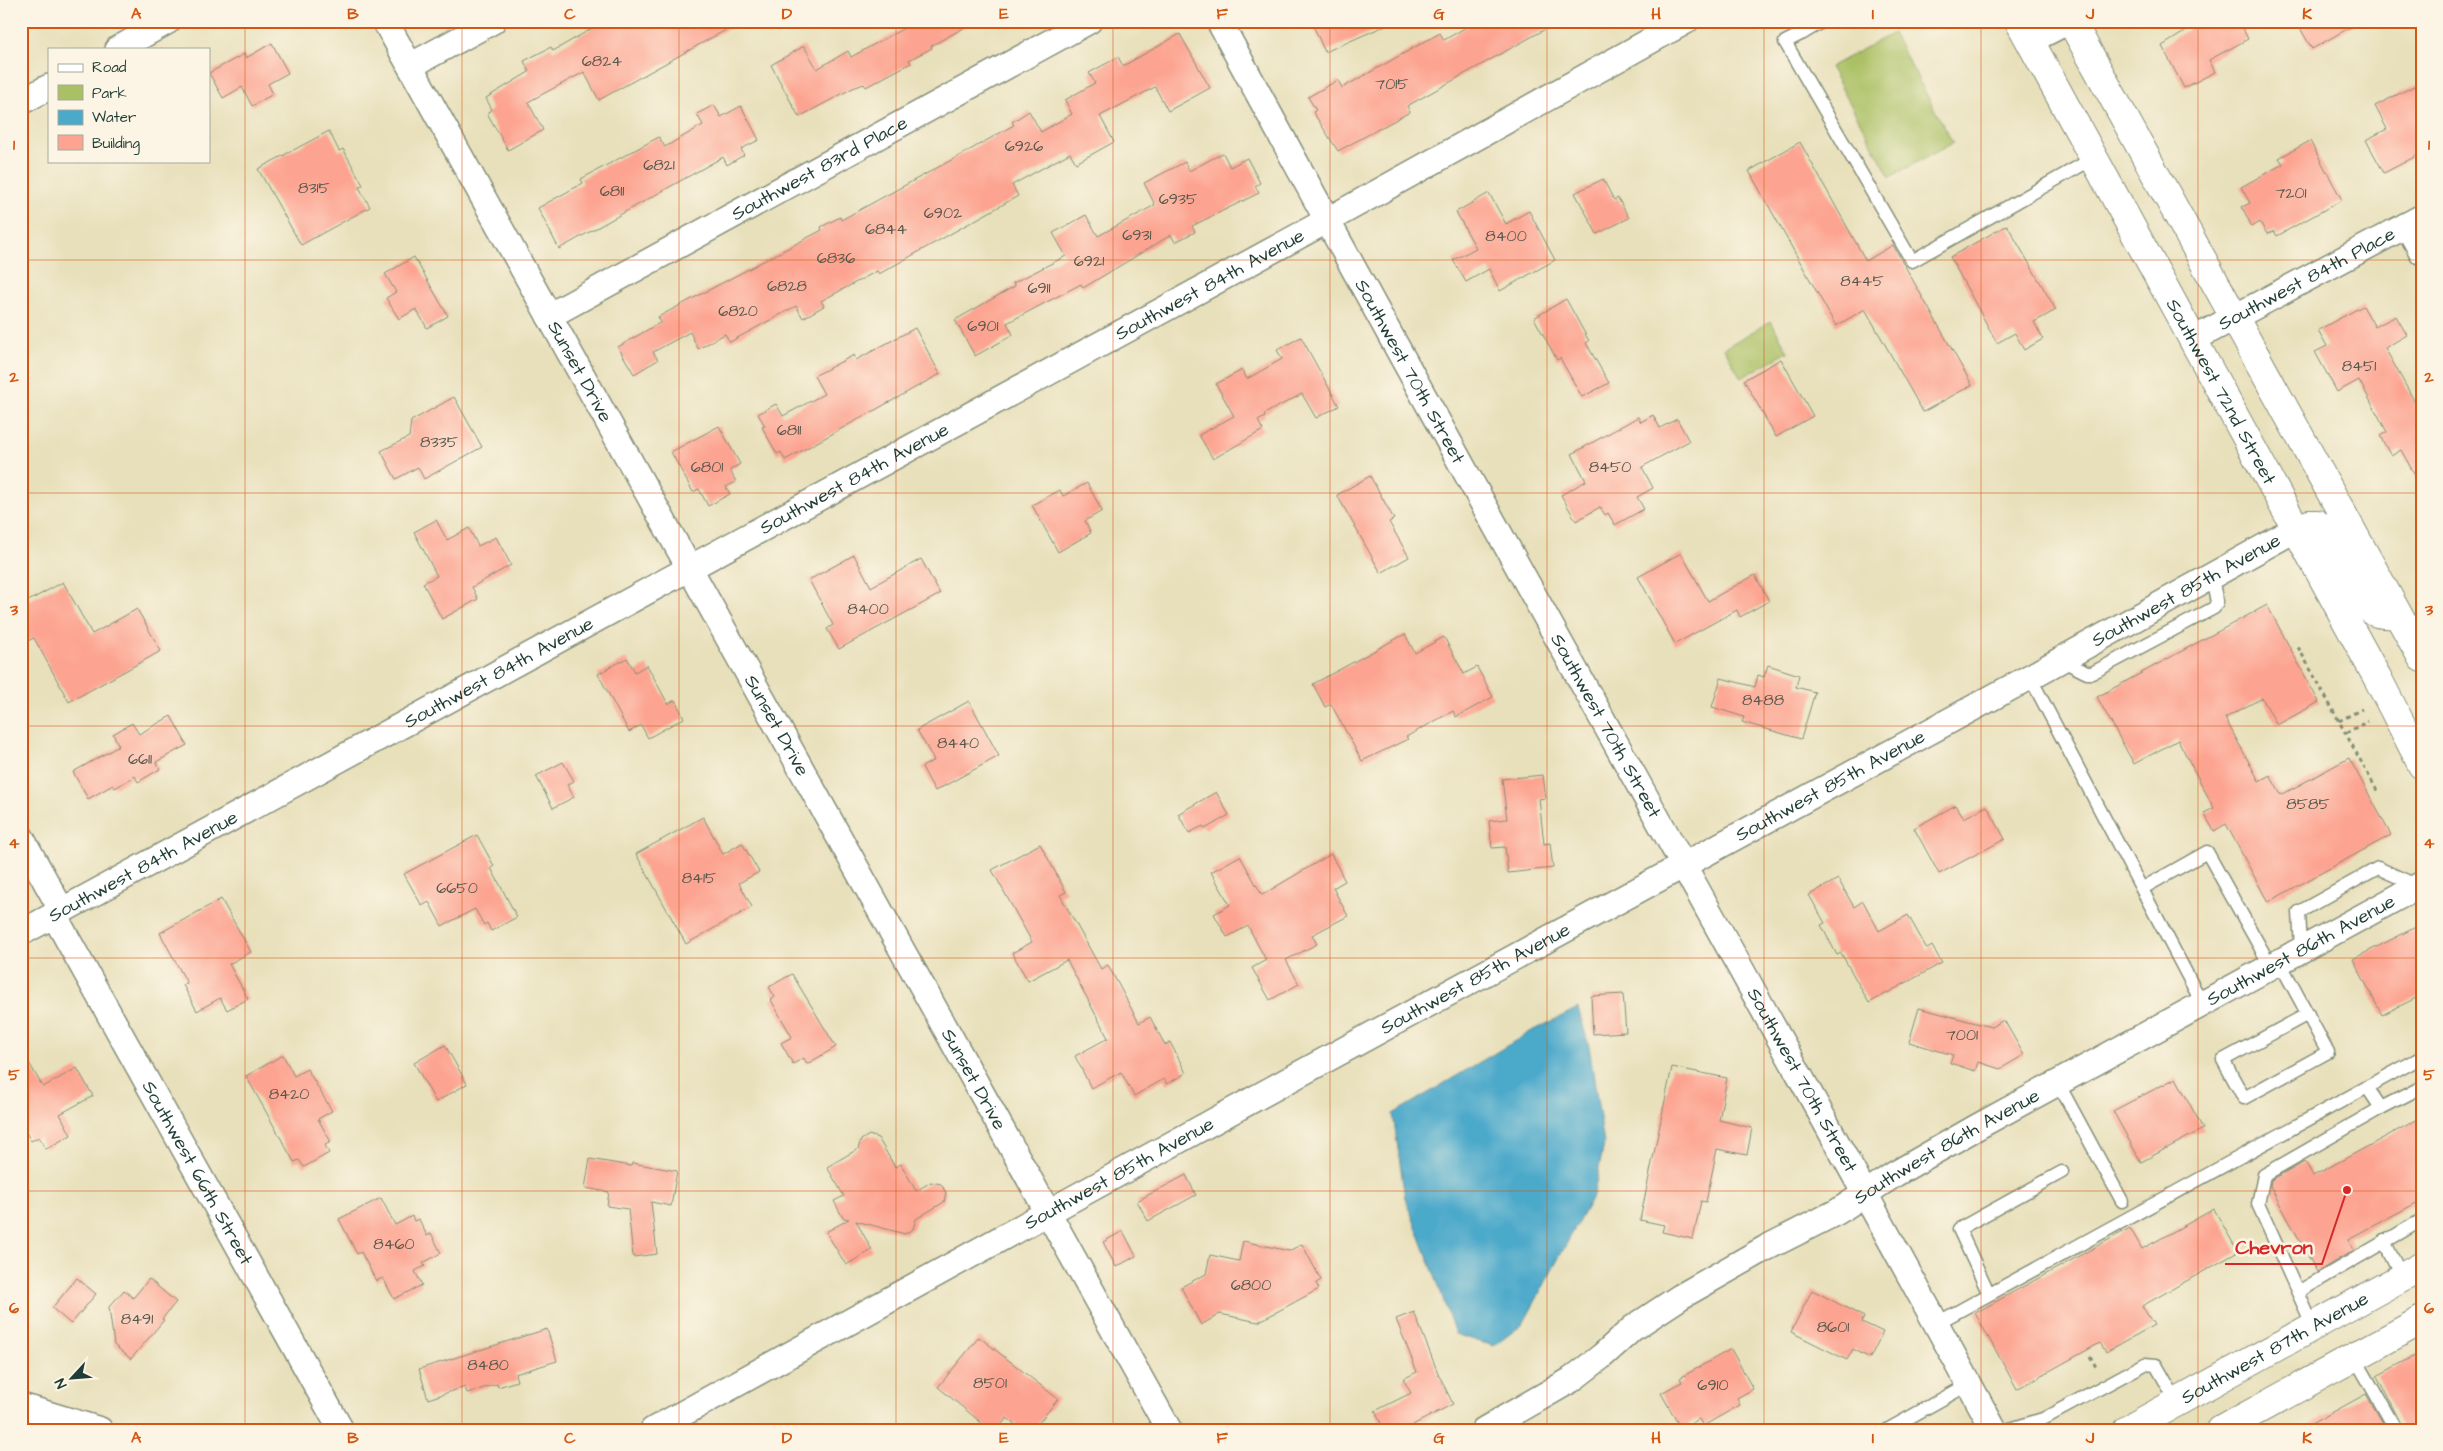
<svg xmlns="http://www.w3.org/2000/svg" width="2443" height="1451" font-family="'Architects Daughter',sans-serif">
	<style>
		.green { fill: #aac064; stroke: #647e4c }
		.water { fill: #4ba9ca; stroke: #35737f }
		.building { fill: #fca491 }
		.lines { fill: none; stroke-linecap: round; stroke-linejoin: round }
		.lane-casing { stroke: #848e78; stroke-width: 15 }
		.street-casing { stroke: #848e78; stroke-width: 28 }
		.secondary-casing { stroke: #848e78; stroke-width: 30 }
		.path { stroke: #848e78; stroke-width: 3; stroke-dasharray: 4 4; stroke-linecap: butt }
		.lane { stroke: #fff; stroke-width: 12 }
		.street { stroke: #fff; stroke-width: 25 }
		.secondary { stroke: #fff; stroke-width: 28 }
		.grid { fill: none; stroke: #d45610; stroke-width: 1; stroke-opacity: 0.55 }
		.labels { text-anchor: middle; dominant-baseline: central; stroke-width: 5; stroke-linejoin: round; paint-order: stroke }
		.number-label { font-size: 16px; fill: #56574b }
		.street-label { font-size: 19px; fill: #1f3d34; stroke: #fcf5e5 }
		.leader { fill: none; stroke: #d62828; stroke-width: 2 }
		.callout-dot { fill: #d62828; stroke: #fcf5e5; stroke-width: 2 }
		.callout-label { font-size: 20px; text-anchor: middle; font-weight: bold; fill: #d62828; stroke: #fcf5e5; stroke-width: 5; stroke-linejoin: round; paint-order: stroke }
		.neatline { fill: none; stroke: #d45610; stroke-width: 2 }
		.grid-label { font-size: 16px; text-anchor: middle; font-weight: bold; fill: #d45610 }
	</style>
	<rect width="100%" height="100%" fill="#fcf5e5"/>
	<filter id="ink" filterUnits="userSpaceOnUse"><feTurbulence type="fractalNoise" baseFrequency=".02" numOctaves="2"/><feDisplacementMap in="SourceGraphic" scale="10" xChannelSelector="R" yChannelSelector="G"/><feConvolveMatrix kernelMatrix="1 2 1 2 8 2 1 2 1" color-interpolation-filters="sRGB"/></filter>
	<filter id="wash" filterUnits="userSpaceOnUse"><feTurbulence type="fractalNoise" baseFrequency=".0096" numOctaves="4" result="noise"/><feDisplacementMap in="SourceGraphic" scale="20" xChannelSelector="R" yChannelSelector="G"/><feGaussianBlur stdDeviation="1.12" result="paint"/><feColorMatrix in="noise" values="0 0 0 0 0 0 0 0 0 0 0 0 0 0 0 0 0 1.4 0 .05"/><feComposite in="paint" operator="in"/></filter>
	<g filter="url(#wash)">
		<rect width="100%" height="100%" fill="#e8e0bb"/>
		<g class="green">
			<path d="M1893 33 1953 143 1890 177 1830 67Z"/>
			<path d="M1771 321 1788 352 1741 378 1724 348Z"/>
		</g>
		<path class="water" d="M1578 1008 1589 1046 1604 1144 1594 1193 1523 1324 1494 1346 1455 1334 1438 1284 1405 1198 1393 1114 1530 1032Z"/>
		<g id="blocks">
			<g class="building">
				<path d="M605 21H742L599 100 584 72 528 102 543 130 508 150 487 113 492 110 486 98 529 72 524 61 551 47 553 51Z"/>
				<path d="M917 21H976L931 46 932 48 909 60 911 63 866 87 864 84 853 88 799 117 771 65 804 46 817 69 848 51 851 57Z"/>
				<path d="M1311 21H1396L1325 52Z"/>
				<path d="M1477 21H1560L1407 106 1410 112 1338 151 1313 112 1316 110 1308 97 1338 80 1342 88 1440 33 1444 40Z"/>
				<path d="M2202 21H2239L2248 39 2209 60 2215 72 2184 88 2162 46Z"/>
				<path d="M2296 21H2361L2312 49Z"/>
				<path d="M1180 34 1210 88 1168 111 1155 87 1100 116 1114 142 1076 163 1070 153 1012 185 1018 196 879 274 877 271 821 301 824 306 803 318 796 306 730 342 725 334 698 349 690 332 653 352 658 360 634 374 618 347 661 322 658 317 822 230 821 227 840 217 841 220 968 151 1014 125 1012 122 1029 111 1041 132 1072 114 1065 100 1095 83 1089 73 1118 57 1123 66Z"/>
				<path d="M272 43 288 73 268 84 273 94 252 106 242 87 223 98 209 73 244 54 246 58Z"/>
				<path d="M2422 82V153L2384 173 2366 140 2387 129 2375 106Z"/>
				<path d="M714 105 721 117 741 106 759 140 741 149 744 155 727 165 723 157 559 249 538 208 583 183 581 179 659 137 665 147 703 125 697 114Z"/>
				<path d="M329 131 339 151 343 149 363 185 359 187 370 207 301 245 258 169Z"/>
				<path d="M2310 141 2342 200 2277 236 2274 231 2267 234 2260 222 2252 227 2242 207 2250 203 2241 187 2283 164 2279 158Z"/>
				<path d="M1800 142 1866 261 1893 245 1972 385 1923 412 1865 309 1836 326 1749 171Z"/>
				<path d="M1223 153 1230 167 1247 158 1260 183 1255 186 1259 193 1192 226 1195 232 1175 242 1171 235 1083 288 1081 284 1007 323 1013 335 975 356 955 320 1015 286 1013 283 1066 256 1053 233 1086 215 1098 236 1155 205 1144 183 1185 162 1189 171Z"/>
				<path d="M1603 179 1614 200 1618 198 1629 218 1597 234 1575 193Z"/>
				<path d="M1489 193 1506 224 1529 211 1555 260 1500 291 1489 269 1466 282 1453 260 1476 248 1456 212Z"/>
				<path d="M2007 225 2056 310 2034 322 2043 339 2024 350 2015 333 1997 343 1950 257Z"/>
				<path d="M414 257 448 316 427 328 416 309 399 319 386 298 396 292 385 274Z"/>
				<path d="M1566 299 1589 341 1586 343 1609 383 1582 397 1560 358 1557 360 1534 318Z"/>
				<path d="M2363 306 2375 327 2396 316 2407 335 2385 348 2422 415V488L2401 450 2391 456 2380 436 2387 432 2359 380 2337 392 2315 352 2327 346 2318 330Z"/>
				<path d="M915 328 940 374 785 460 781 452 777 454 762 427 765 426 758 414 776 404 783 416 824 394 814 376 854 355 856 360Z"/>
				<path d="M1301 337 1339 406 1316 418 1302 394 1264 414 1265 417 1258 421 1263 430 1213 459 1199 435 1234 416 1216 384 1242 370 1247 379 1282 359 1277 350Z"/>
				<path d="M1781 359 1813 416 1776 437 1744 380Z"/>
				<path d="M454 397 482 447 424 479 418 467 396 479 381 451 409 437 411 421Z"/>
				<path d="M1653 415 1660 428 1677 419 1689 441 1642 467 1653 488 1637 497 1644 509 1615 525 1608 513 1605 515 1600 507 1576 521 1561 495 1586 481 1572 454 1638 417 1641 422Z"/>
				<path d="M719 426 740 464 730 470 736 482 726 487 730 494 708 506 699 489 693 492 671 452Z"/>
				<path d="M1370 476 1394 519 1389 522 1409 557 1381 573 1337 495Z"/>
				<path d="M1087 483 1102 511 1085 521 1091 533 1058 552 1032 505 1060 490 1063 496Z"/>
				<path d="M436 520 447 540 469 528 478 546 496 537 511 565 472 587 478 599 442 619 423 583 437 576 414 532Z"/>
				<path d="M1681 553 1708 601 1755 575 1769 601 1740 617 1737 610 1675 644 1638 577Z"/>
				<path d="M854 555 871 587 921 559 940 594 839 649 827 629 833 625 809 580Z"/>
				<path d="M63 582 92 634 137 609 161 651 69 702 34 638 21 644V605Z"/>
				<path d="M2267 605 2319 702 2277 725 2262 698 2225 718 2259 781 2270 775 2281 795 2349 758 2391 835 2268 902 2226 824 2214 831 2204 813 2214 808 2178 740 2134 764 2097 697Z"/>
				<path d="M1405 634 1415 653 1444 637 1464 674 1477 667 1493 697 1456 717 1453 711 1406 737 1408 739 1362 761 1331 704 1325 707 1313 684Z"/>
				<path d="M627 658 635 672 647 665 668 704 675 700 684 718 648 738 641 725 629 732 598 674Z"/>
				<path d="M1768 665 1799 675 1796 687 1815 692 1801 739 1742 722 1744 717 1712 707 1721 678 1755 687 1758 675 1764 677Z"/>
				<path d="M969 701 999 756 935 791 922 767 934 760 917 730Z"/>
				<path d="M171 716 187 745 156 762 160 769 138 782 135 776 115 788 113 785 88 799 73 772 119 746 113 734 132 723 139 734Z"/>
				<path d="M563 762 574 781 567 785 574 797 553 808 536 776Z"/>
				<path d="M1543 775 1546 798 1539 799 1544 844 1550 843 1553 868 1508 873 1505 847 1492 848 1489 821 1507 819 1502 779Z"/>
				<path d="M1216 792 1229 815 1205 829 1203 826 1189 833 1178 814Z"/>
				<path d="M1956 805 1964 818 1987 806 2005 839 1939 874 1914 828Z"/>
				<path d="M703 817 723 854 742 843 759 872 739 883 752 907 686 944 636 854Z"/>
				<path d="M477 835 494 866 491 868 517 917 491 931 487 923 484 925 475 909 442 926 429 902 422 906 404 874Z"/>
				<path d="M1040 844 1066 892 1060 895 1101 969 1108 965 1139 1023 1150 1017 1165 1045 1170 1042 1186 1073 1167 1084 1164 1079 1134 1096 1121 1072 1091 1088 1075 1056 1108 1038 1067 960 1028 981 1012 953 1032 942 992 870Z"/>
				<path d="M1331 854 1345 881 1333 888 1348 916 1312 935 1317 944 1286 960 1299 984 1270 1000 1252 968 1266 960 1248 926 1227 937 1214 914 1230 905 1211 872 1240 856 1262 895Z"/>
				<path d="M1838 879 1854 907 1863 901 1879 931 1908 915 1927 949 1932 946 1942 963 1869 1003 1841 953 1837 955 1821 925 1825 923 1809 895Z"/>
				<path d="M221 899 251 952 229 964 248 999 227 1010 220 998 197 1011 183 985 187 983 160 933Z"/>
				<path d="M2422 924V995L2382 1015 2353 959Z"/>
				<path d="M792 974 836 1047 807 1064 804 1058 793 1064 781 1043 792 1037 771 1000 775 997 769 987Z"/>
				<path d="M1623 994 1626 1032 1593 1034 1591 996Z"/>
				<path d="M1919 1008 1991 1027 2004 1020 2024 1055 2000 1069 1978 1062 1975 1071 1950 1063 1953 1055 1909 1042Z"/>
				<path d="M445 1045 467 1084 436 1102 414 1063Z"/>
				<path d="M21 1049 43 1087 77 1068 93 1096 60 1114 71 1135 46 1149 39 1137 31 1141 21 1124Z"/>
				<path d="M283 1055 294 1076 307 1069 332 1111 318 1119 331 1142 325 1145 329 1153 304 1167 299 1160 294 1162 246 1076Z"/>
				<path d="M1672 1067 1727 1078 1719 1120 1752 1128 1747 1155 1717 1149 1706 1202 1701 1201 1693 1239 1662 1232 1664 1225 1640 1220Z"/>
				<path d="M2176 1078 2203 1129 2141 1162 2113 1111Z"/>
				<path d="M2422 1117V1200L2348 1239 2354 1250 2317 1272 2270 1186 2271 1180 2305 1161 2313 1176Z"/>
				<path d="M869 1135 878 1138 895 1167 901 1164 916 1191 931 1182 941 1184 946 1193 944 1202 916 1219 913 1229 905 1234 856 1221 872 1250 846 1265 826 1232 849 1219 843 1218 834 1201 844 1196 827 1167 858 1149 861 1140Z"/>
				<path d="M590 1159 631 1166 632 1163 677 1171 671 1206 651 1202 657 1254 633 1257 628 1209 607 1206 609 1192 585 1188Z"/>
				<path d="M1186 1175 1196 1195 1148 1221 1137 1201Z"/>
				<path d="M381 1198 395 1225 412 1216 414 1221 419 1219 427 1236 431 1233 441 1253 423 1263 425 1266 415 1271 422 1285 394 1299 383 1278 376 1281 361 1252 357 1254 339 1219Z"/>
				<path d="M2214 1209 2238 1252 2142 1306 2154 1325 2106 1352 2100 1343 2017 1389 1975 1313 2130 1228 2142 1249Z"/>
				<path d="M1123 1231 1136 1256 1116 1267 1103 1242Z"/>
				<path d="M1243 1241 1289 1251 1302 1244 1321 1280 1316 1283 1319 1289 1258 1322 1220 1314 1201 1325 1181 1287 1206 1274 1210 1255 1239 1261Z"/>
				<path d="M77 1278 96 1294 71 1324 52 1308Z"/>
				<path d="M149 1279 176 1302 162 1319 164 1320 131 1359 114 1345 109 1307 124 1290 133 1298Z"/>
				<path d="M1812 1290 1864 1317 1862 1322 1883 1332 1870 1358 1853 1349 1847 1360 1791 1332Z"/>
				<path d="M1414 1312 1438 1373 1453 1404 1403 1430H1384L1375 1411 1411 1393 1403 1379 1417 1372 1396 1319Z"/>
				<path d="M547 1329 557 1361 515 1374 517 1381 498 1387 497 1384 467 1393 465 1387 428 1399 419 1369Z"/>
				<path d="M979 1337 1058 1399 1033 1430H1022L1007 1418 997 1430H990L938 1387Z"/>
				<path d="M1731 1349 1753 1389 1737 1398 1740 1405 1703 1426 1699 1419 1681 1429 1661 1393 1682 1382 1680 1378Z"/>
				<path d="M2422 1352V1430H2404L2377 1376Z"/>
				<path d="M2366 1394 2387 1430H2300Z"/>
			</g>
		</g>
	</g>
	<g filter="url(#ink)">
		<use href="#blocks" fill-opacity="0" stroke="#848e78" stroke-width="1"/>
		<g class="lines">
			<defs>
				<g id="lane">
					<path d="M1796 21 1803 33 1785 42 1912 261 2094 158"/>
					<path d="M1803 33 1823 21"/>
					<path d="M2061 660 2087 673H2092L2214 608 2217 602 2211 575"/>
					<path d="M2030 677 2202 1003"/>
					<path d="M2143 888 2207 852 2270 965"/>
					<path d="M2301 949 2299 912 2378 868 2418 886"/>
					<path d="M2279 961C2295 991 2312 1022 2328 1052L2244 1098 2223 1060 2308 1014"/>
					<path d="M2058 1083 2122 1201"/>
					<path d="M2381 1108 2422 1087"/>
					<path d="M2384 1241 2402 1277"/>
					<path d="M2298 1292 2422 1220"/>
					<path d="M1989 1294 1959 1229 2062 1172"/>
					<path d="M1937 1323 2422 1057"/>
					<path d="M2313 1326 2258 1204 2264 1175 2381 1108 2367 1087"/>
					<path d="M2354 1356 2396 1430"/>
					<path d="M1887 1430 1969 1384"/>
					<path d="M2007 1430 2043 1419 2145 1364 2156 1365 2177 1402"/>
				</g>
				<g id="street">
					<path id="s1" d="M385 21 1169 1430"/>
					<path id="s2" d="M1219 21C1473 493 1739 959 1994 1430"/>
					<path d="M2030 41 2069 21"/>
					<path d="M118 49 168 21"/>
					<path d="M410 66 493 21"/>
					<path d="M21 102 49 87"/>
					<path d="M2407 225 2422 252"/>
					<path id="s3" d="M549 316 1089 21"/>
					<path id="s4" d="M2192 340 2422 217"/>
					<path d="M21 837 62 911"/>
					<path id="s5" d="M54 915 341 1430"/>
					<path id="s6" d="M21 933 1326 221 1686 21"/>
					<path d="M21 1406 100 1430"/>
					<path id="s7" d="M653 1430 1283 1083 2030 677 2296 529"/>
					<path id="s8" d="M1484 1430 1571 1380 1602 1356 1633 1328 1680 1297 1766 1248 1837 1212 1895 1174 1977 1127 2422 884"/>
				</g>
				<g id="secondary">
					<path id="s9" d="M2019 21 2378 679 2422 765"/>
					<path d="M2071 21 2422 658"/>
					<path d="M2296 529 2309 524H2317L2325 531 2364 603C2374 615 2381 615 2397 614"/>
					<path id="s10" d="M2127 1430 2422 1266"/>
					<path d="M2221 1430 2422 1320"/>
				</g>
			</defs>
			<use href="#lane" class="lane-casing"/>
			<use href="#street" class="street-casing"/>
			<use href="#secondary" class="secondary-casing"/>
			<g class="path">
				<path d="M2298 647 2379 794"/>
				<path d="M2339 721 2362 709"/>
				<path d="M2346 733 2368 721"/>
				<path d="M2090 1356 2097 1369"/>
			</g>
			<use href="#lane" class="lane"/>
			<use href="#street" class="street"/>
			<use href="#secondary" class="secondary"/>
		</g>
	</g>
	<path class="grid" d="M245 21V1430M462 21V1430M679 21V1430M896 21V1430M1113 21V1430M1330 21V1430M1547 21V1430M1764 21V1430M1981 21V1430M2198 21V1430M21 260H2422M21 493H2422M21 726H2422M21 958H2422M21 1191H2422"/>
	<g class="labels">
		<g class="number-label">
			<text x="602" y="61">6824</text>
			<text x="1392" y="84">7015</text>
			<text x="1024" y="146">6926</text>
			<text x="659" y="165">6821</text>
			<text x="314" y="188">8315</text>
			<text x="612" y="191">6811</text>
			<text x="2291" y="193">7201</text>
			<text x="1178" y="199">6935</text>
			<text x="943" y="213">6902</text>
			<text x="886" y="229">6844</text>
			<text x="1137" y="235">6931</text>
			<text x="1506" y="236">8400</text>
			<text x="836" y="258">6836</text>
			<text x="1089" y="261">6921</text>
			<text x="1862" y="281">8445</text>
			<text x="787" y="286">6828</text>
			<text x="1039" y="288">6911</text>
			<text x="738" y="311">6820</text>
			<text x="983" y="326">6901</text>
			<text x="2359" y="366">8451</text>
			<text x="789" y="430">6811</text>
			<text x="439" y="442">8335</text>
			<text x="707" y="467">6801</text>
			<text x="1610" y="467">8450</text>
			<text x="868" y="609">8400</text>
			<text x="1763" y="700">8488</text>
			<text x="958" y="743">8440</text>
			<text x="140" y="759">6611</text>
			<text x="2308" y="804">8585</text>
			<text x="699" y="878">8415</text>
			<text x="457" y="888">6650</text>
			<text x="1962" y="1035">7001</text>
			<text x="289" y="1094">8420</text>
			<text x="394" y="1244">8460</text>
			<text x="1251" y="1285">6800</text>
			<text x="137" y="1319">8491</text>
			<text x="1833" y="1327">8601</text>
			<text x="488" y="1365">8480</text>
			<text x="990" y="1383">8501</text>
			<text x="1713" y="1385">6910</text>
		</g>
		<g class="street-label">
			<text stroke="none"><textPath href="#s3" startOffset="308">Southwest 83rd Place</textPath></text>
			<text stroke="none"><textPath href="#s4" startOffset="130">Southwest 84th Place</textPath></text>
			<text stroke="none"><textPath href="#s6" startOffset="1354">Southwest 84th Avenue</textPath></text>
			<text stroke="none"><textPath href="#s1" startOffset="401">Sunset Drive</textPath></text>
			<text stroke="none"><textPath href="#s2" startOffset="399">Southwest 70th Street</textPath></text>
			<text stroke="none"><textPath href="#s9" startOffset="422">Southwest 72nd Street</textPath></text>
			<text stroke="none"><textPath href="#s6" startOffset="949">Southwest 84th Avenue</textPath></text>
			<text stroke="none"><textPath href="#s7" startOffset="1748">Southwest 85th Avenue</textPath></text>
			<text stroke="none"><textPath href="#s6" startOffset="544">Southwest 84th Avenue</textPath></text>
			<text stroke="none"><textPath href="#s1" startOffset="806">Sunset Drive</textPath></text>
			<text stroke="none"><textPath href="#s2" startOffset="804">Southwest 70th Street</textPath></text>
			<text stroke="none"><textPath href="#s7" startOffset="1342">Southwest 85th Avenue</textPath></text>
			<text stroke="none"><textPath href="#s6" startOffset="139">Southwest 84th Avenue</textPath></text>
			<text stroke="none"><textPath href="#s8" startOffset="949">Southwest 86th Avenue</textPath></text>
			<text stroke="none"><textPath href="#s7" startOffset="938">Southwest 85th Avenue</textPath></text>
			<text stroke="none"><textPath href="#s1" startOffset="1211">Sunset Drive</textPath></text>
			<text stroke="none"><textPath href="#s2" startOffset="1209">Southwest 70th Street</textPath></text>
			<text stroke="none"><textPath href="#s8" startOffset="544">Southwest 86th Avenue</textPath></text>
			<text stroke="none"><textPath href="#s5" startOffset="295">Southwest 66th Street</textPath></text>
			<text stroke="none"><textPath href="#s7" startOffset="532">Southwest 85th Avenue</textPath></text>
			<text stroke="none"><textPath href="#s10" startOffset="169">Southwest 87th Avenue</textPath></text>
		</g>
	</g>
	<path class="leader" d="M2347 1190L2322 1264H2225"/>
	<circle class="callout-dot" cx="2347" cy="1190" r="5"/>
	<g class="callout-label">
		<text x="2274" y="1254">Chevron</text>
	</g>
	<rect width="2443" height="1451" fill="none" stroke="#fcf5e5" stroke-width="55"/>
	<rect x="48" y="48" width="162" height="115" fill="#fcf5e5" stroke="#a4ab9e"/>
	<rect x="58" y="64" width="25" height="8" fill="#ffffff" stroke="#a4ab9e"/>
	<text x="92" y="72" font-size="15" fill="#1f3d34">Road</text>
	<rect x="58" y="85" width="25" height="15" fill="#aac064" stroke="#a4ab9e"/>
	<text x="92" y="98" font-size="15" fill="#1f3d34">Park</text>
	<rect x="58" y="110" width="25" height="15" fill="#4ba9ca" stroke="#a4ab9e"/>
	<text x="92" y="122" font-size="15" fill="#1f3d34">Water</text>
	<rect x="58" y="135" width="25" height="15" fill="#fca491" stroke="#a4ab9e"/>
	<text x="92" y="148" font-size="15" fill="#1f3d34">Building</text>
	<g transform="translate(72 1378) rotate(244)" stroke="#fcf5e5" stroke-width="4" paint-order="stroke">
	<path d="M0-4L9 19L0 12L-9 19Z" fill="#1f3d34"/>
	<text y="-8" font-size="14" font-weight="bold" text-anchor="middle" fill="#1f3d34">N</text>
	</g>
	<rect x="28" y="28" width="2388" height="1396" class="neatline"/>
	<g class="grid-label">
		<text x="136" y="19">A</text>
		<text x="353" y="19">B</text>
		<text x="570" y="19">C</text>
		<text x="787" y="19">D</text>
		<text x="1004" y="19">E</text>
		<text x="1222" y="19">F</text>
		<text x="1439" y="19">G</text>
		<text x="1656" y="19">H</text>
		<text x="1873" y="19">I</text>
		<text x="2090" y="19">J</text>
		<text x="2307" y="19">K</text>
		<text x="14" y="150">1</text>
		<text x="2429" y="150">1</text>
		<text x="14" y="382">2</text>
		<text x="2429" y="382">2</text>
		<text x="14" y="615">3</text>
		<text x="2429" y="615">3</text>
		<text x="14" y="848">4</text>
		<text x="2429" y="848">4</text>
		<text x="14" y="1080">5</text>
		<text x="2429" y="1080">5</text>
		<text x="14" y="1313">6</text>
		<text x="2429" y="1313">6</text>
		<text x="136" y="1443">A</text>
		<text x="353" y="1443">B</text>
		<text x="570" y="1443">C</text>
		<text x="787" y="1443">D</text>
		<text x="1004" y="1443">E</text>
		<text x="1222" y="1443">F</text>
		<text x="1439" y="1443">G</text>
		<text x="1656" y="1443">H</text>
		<text x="1873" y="1443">I</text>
		<text x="2090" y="1443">J</text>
		<text x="2307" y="1443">K</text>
	</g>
</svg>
